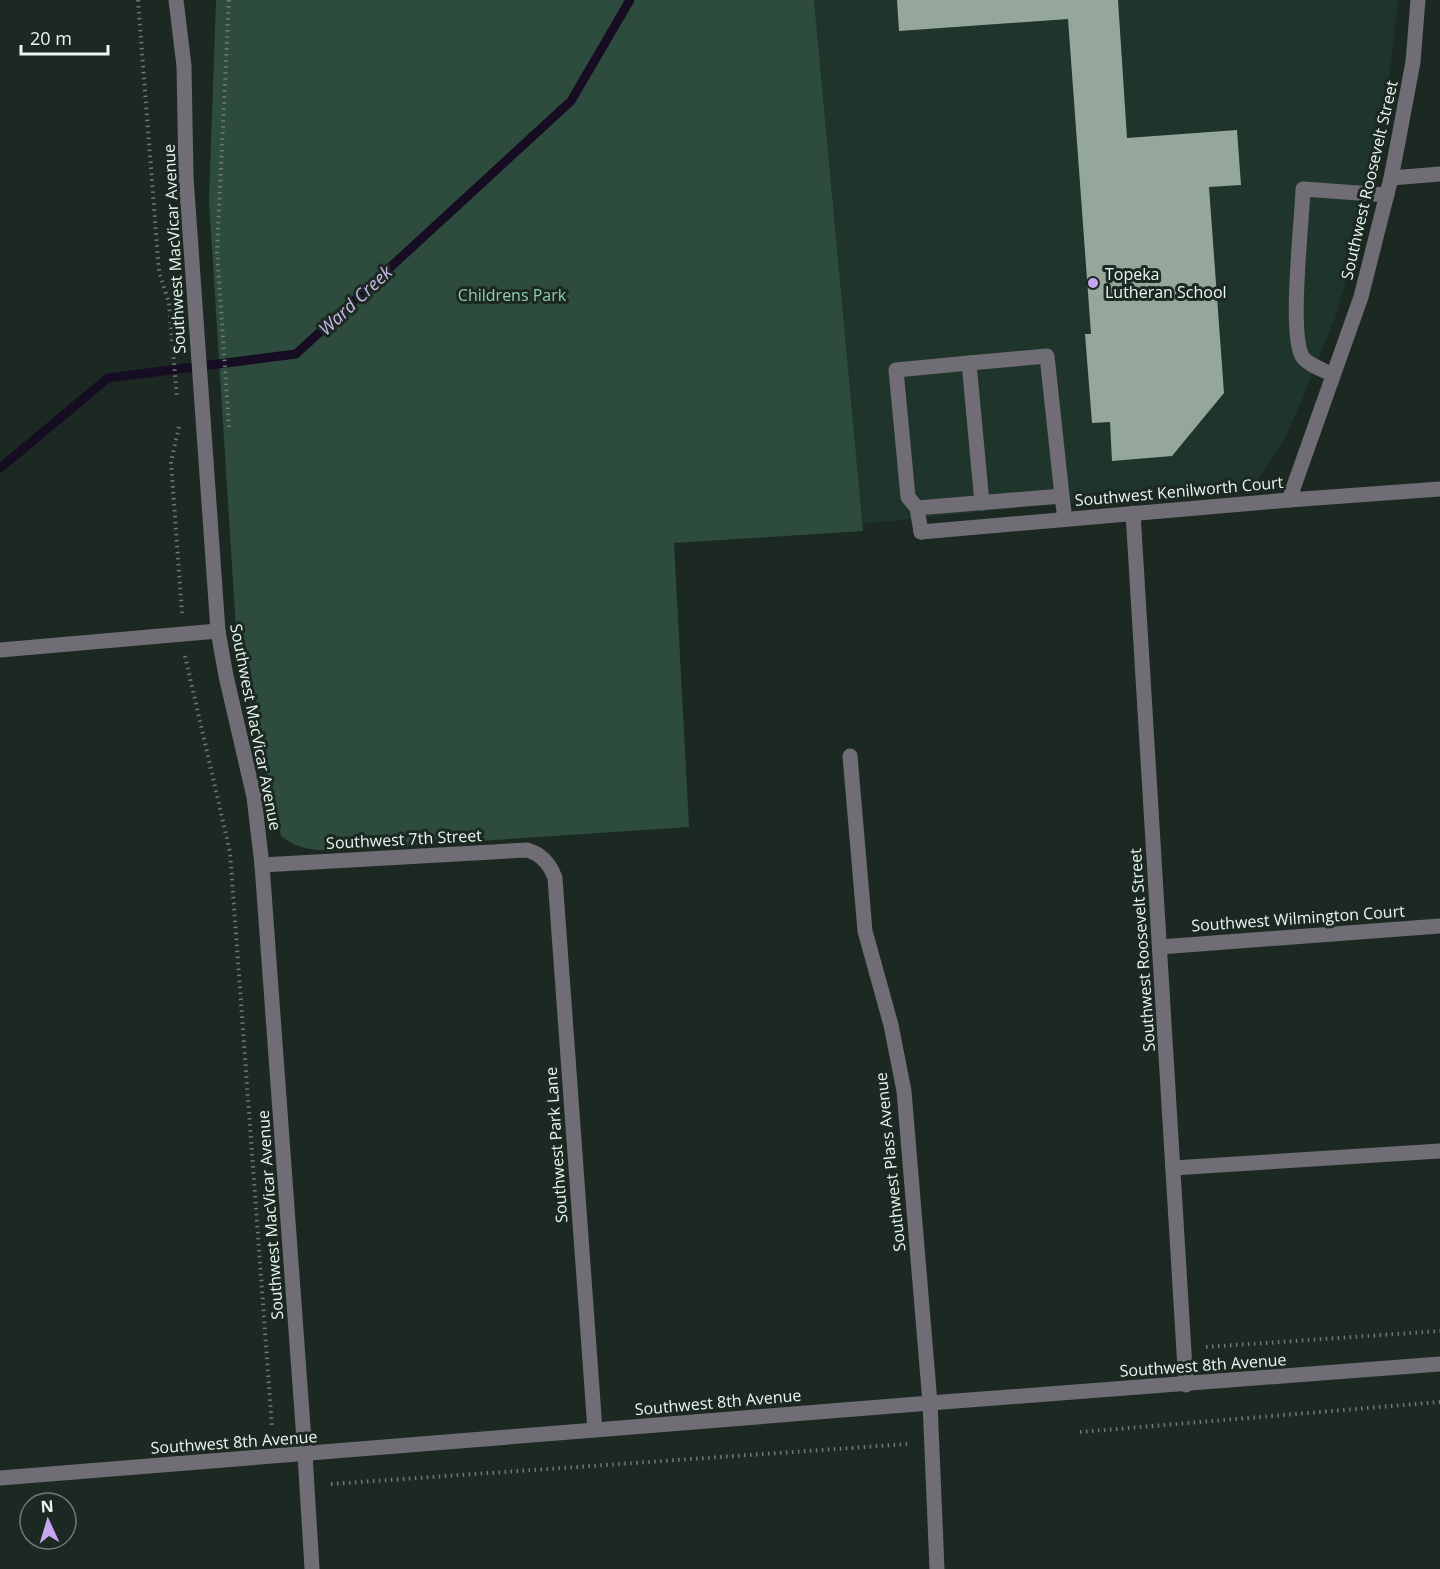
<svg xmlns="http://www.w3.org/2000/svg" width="1440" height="1569" font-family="'Open Sans',sans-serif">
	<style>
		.built { fill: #1f342a }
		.green { fill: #2e4c3e }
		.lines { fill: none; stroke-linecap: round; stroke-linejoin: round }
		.stream { stroke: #170d23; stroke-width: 9 }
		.building { fill: #95a69d }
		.path { stroke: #6e7a74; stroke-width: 4; stroke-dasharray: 1.5 4.5; stroke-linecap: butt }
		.service { stroke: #706d74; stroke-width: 15 }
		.minor { stroke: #706d74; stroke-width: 15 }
		.tertiary { stroke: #706d74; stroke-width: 15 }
		.poi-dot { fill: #c6a6f0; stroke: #1b2922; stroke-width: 2 }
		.labels { text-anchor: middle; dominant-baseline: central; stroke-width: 6; stroke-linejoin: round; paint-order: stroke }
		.street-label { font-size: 16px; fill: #ecf5f1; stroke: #1b2922 }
		.poi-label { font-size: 16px; fill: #ecf5f1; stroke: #1b2922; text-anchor: start }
		.park-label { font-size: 16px; fill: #92ceb1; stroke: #1b2922 }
		.water-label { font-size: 18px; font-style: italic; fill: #cab5e8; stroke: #1b2922 }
	</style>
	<rect width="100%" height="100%" fill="#1b2922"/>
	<path class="built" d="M814 0H1398L1385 114 1356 247 1335 318 1301 402 1283 442 1255 484 862 524Z"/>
	<path class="green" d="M216 0H814L863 531 674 543 689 827 344 850C318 850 302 852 281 836L243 673 236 629 209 201Z"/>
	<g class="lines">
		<path class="stream" d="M0 468 108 378 296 354 571 101 630 0"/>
	</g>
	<path class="building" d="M897 0H1118L1127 138 1237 130 1241 185 1209 187 1224 393 1172 456 1112 461 1110 422 1092 423 1085 334H1091L1068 19 899 31Z"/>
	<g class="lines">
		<g class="path">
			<path d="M138 0 159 272 169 303 177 398"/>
			<path d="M179 427 171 462 182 613"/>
			<path d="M229 427 217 251 229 0"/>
			<path d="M185 656 230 852 272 1427"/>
			<path d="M1206 1347 1440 1331"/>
			<path d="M1080 1432 1440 1402"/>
			<path d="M331 1484 908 1444"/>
		</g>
		<g class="service">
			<path d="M969 363 1047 356 1062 496"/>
			<path d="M1333 375C1324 370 1306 364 1302 356 1289 332 1302 222 1303 189L1387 195"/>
			<path d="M917 508 908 497 896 370 969 363 982 503"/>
			<path d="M921 532 917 508 1062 496 1065 519"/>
			<path d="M1173 1168 1440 1151"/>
		</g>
		<g class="minor">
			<path d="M1391 178 1440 174"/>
			<path d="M1289 500 1361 297 1391 178 1399 137 1413 62 1418 0"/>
			<path d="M1133 513 1186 1385"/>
			<path d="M921 532 1289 500 1440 489"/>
			<path d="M0 650 218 631"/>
			<path d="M850 756 865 931 891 1025 904 1091 930 1403 937 1569"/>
			<path d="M262 865 527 850C542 854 550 864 555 878L595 1430"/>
			<path d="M1160 947 1440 926"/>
		</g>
		<g class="tertiary">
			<path d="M176 0 184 66 186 177 218 631 226 676 254 797 262 865 305 1454 312 1569"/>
			<path d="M0 1478 930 1403 1440 1364"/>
		</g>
	</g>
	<circle class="poi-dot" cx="1093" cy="283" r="6"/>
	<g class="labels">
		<g class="street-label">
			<text transform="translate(1369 180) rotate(-77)">Southwest Roosevelt Street</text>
			<text transform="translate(174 249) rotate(-93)">Southwest MacVicar Avenue</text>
			<text transform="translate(1179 491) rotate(-5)">Southwest Kenilworth Court</text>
			<text transform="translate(256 727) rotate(79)">Southwest MacVicar Avenue</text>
			<text transform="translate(404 839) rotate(-3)">Southwest 7th Street</text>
			<text transform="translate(1298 918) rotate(-4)">Southwest Wilmington Court</text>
			<text transform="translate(1142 950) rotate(-94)">Southwest Roosevelt Street</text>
			<text transform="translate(556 1145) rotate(-94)">Southwest Park Lane</text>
			<text transform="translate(890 1162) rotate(-96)">Southwest Plass Avenue</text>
			<text transform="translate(270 1215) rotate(-94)">Southwest MacVicar Avenue</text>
			<text transform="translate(1203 1365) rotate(-4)">Southwest 8th Avenue</text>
			<text transform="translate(718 1402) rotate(-5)">Southwest 8th Avenue</text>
			<text transform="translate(234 1442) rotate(-4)">Southwest 8th Avenue</text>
		</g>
		<g class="poi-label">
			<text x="1105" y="274">Topeka<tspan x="1105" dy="18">Lutheran School</tspan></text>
		</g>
		<g class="park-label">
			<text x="512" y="295">Childrens Park</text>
		</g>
		<g class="water-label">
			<text transform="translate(355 300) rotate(-43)">Ward Creek</text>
		</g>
	</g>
	<g transform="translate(48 1521) rotate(356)"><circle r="28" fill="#1b2922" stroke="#6f7b75" stroke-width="1.5"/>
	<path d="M0-4.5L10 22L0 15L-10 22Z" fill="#c6a6f0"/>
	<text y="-9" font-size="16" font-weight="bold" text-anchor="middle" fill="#ecf5f1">N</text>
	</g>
	<path d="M21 45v9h87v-9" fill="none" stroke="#ecf5f1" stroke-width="3"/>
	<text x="30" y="45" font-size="18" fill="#ecf5f1" stroke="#1b2922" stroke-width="4.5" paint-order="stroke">20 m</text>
</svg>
